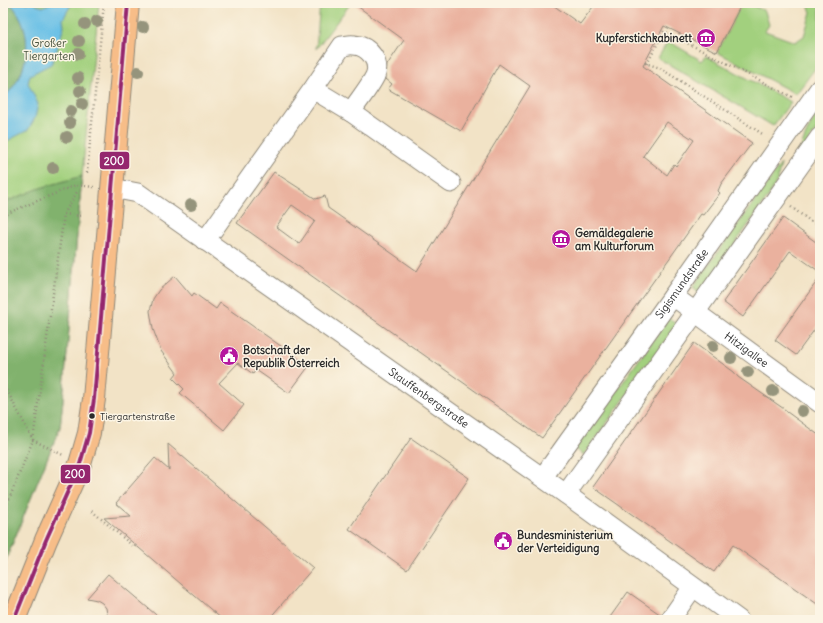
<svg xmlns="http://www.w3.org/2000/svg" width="823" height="623" font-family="Delius,sans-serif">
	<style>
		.green { fill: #a2d07e; stroke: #667e54 }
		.forest { fill: #81b26d; stroke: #566e4c }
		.water { fill: #69c0e6; stroke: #4a7688 }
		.building { fill: #eab19e; fill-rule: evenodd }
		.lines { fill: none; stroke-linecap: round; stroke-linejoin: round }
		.minor-casing { stroke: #8e8778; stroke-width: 21 }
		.major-casing { stroke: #8e8778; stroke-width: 24 }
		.path { stroke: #8e8778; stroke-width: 2.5; stroke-dasharray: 1 3; stroke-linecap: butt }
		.minor { stroke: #fff; stroke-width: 19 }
		.major { stroke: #f7bd88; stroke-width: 22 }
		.bus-1-casing { stroke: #fcf5e5; stroke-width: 7 }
		.bus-1 { stroke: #95276e; stroke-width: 4 }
		.tree { fill: #95947c }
		.bus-dot { fill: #2b2b2b; stroke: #fcf5e5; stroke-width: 1.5 }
		.labels { text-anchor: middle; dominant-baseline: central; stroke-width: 3; stroke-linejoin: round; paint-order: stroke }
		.bus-label { font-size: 10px; fill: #2b2b2b; stroke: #fcf5e5; text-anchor: start }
		.poi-label { font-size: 11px; font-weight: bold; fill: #2b2b2b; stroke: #fcf5e5; text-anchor: start }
		.park-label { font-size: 11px; fill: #495440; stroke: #fcf5e5 }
		.street-label { font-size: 11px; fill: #2b2b2b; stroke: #fcf5e5 }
		.line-badge { stroke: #fcf5e5; stroke-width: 1.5 }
		.badge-label { font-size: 11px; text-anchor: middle; font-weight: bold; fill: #fff }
	</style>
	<rect width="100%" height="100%" fill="#fcf5e5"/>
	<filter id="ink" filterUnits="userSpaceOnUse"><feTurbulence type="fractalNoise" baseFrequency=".025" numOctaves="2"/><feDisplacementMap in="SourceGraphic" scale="8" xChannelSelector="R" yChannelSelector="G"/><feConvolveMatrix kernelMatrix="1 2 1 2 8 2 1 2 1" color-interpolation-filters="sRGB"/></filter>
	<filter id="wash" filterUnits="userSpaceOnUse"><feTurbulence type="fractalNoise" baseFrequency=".012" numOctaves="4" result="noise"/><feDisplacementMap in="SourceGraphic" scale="16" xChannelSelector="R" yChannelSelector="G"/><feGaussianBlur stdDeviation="0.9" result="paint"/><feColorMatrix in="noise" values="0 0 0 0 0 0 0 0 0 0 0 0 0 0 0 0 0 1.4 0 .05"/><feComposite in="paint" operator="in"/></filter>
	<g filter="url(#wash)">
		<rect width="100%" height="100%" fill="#f2e3c6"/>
		<g class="green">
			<path d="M3 3H99L82 176 63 400 60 427 3 567Z"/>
			<path d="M320 3H351L316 49Z"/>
			<path d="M742 3H747L765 11 769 25 765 31 795 42 804 36 811 12 807 3H820V62L796 94 717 52Z"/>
			<path d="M668 41 702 61 706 56 791 102 773 126 658 58Z"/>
			<path d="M820 109V125L799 155C803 139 810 124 820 109Z"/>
			<path d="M781 164 777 181 768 197 700 293 693 287Z"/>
			<path d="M669 318 677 325 584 455 575 449Z"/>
		</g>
		<g class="forest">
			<path d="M3 3H10C36 30 30 75 3 98Z"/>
			<path d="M82 176 63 400 60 427 3 567V203L40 188Z"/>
		</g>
		<path class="water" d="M10 3H35L36 5 43 7 50 3H72L63 19 64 26 55 56 51 64 30 75 28 83 38 104 35 118 28 130 3 143V98C30 75 36 30 10 3Z"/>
		<g id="blocks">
			<g class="building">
				<path d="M353 3H550L580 24 596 3H742L717 52 664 26 643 66 752 143 721 184 718 191 720 193 703 215 701 214 542 438 333 291 237 223 274 172 316 199 325 196 328 208 417 271 530 86 499 64 461 131 388 89 392 84 386 79 387 65 404 40ZM667 122 694 140 676 166 674 164 667 175 643 156ZM292 205 315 221 299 244 276 227Z"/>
				<path d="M783 218 820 245V272L790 251 743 317 723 302Z"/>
				<path d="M175 276 192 296 194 293 216 309 220 303 309 366 289 393 256 370 253 374 238 363 219 383 244 405 224 430 180 393 184 389 173 378 177 373 161 351 153 329 150 311 153 299 159 290Z"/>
				<path d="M820 277V322L796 355 775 340Z"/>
				<path d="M694 343 734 372 738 377 787 411V412L820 436V606L733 545 714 572 593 487Z"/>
				<path d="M411 438 469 478 407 570 349 529Z"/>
				<path d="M168 444 313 568 268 620H223L104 518 131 516 116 503 155 458 169 470Z"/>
				<path d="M108 574 162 620H108L106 608 102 603 97 600 87 598Z"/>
				<path d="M628 592 661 615 659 620H608Z"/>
			</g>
		</g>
	</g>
	<g filter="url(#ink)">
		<use href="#blocks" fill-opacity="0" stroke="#8e8778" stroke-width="1"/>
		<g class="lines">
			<defs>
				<g id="minor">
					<path d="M351 112 451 183"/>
					<path id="s1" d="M112 188 138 193 570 497 739 620"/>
					<path d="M205 241 313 89 342 46C346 46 350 44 354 45 369 46 381 62 375 76 369 88 358 101 351 112L313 89"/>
					<path id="s2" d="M673 296 820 403"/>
					<path id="s3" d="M543 477 673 296 820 88"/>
					<path d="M566 494 820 137"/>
					<path d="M670 620 693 587"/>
				</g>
				<path id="major" d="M14 620 46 540 80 464 89 433 94 399 128 3"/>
			</defs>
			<use href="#minor" class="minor-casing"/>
			<use href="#major" class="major-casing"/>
			<g class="path">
				<path d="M645 63 660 68 764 135"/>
				<path d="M647 64 664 31 792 97"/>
				<path d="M87 173 104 3"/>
				<path d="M791 207 820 228"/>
				<path d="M64 214 82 216"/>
				<path d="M3 215 76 185 94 187"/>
				<path d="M3 383 33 440 63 455"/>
				<path d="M92 511 134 547 136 545"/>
				<path d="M3 514 33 440 64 214 77 192"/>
			</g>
			<use href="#minor" class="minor"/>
			<use href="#major" class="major"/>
			<defs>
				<path id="bus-1" d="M14 620 46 540 80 464 89 433 94 399 128 3"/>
			</defs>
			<use href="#bus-1" class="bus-1-casing"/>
			<use href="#bus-1" class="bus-1"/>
		</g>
		<g class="tree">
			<circle cx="97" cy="21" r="6"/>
			<circle cx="85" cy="24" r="6"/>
			<circle cx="143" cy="27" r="6"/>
			<circle cx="79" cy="41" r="6"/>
			<circle cx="78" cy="54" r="6"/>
			<circle cx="138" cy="72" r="6"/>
			<circle cx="78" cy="78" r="6"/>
			<circle cx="80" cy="91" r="6"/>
			<circle cx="82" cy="104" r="6"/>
			<circle cx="71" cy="111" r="6"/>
			<circle cx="70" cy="123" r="6"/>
			<circle cx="67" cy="137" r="6"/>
			<circle cx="53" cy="168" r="6"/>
			<circle cx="191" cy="205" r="6"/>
			<circle cx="713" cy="346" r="6"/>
			<circle cx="731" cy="358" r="6"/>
			<circle cx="748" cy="372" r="6"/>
			<circle cx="773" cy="391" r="6"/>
			<circle cx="802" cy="411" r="6"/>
		</g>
	</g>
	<defs>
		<symbol id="museum-disc" viewBox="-11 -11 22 22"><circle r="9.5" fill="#b5179e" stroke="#fcf5e5"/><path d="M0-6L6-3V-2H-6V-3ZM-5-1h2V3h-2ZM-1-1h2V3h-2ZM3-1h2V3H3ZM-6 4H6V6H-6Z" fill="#fff"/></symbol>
		<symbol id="civic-disc" viewBox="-11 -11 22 22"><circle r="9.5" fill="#b5179e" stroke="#fcf5e5"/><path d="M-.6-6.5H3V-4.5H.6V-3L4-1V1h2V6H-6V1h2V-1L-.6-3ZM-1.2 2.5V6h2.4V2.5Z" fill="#fff"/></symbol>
	</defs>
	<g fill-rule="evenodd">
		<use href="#museum-disc" x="695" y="27" width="22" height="22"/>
		<use href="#museum-disc" x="550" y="228" width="22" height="22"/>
		<use href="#civic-disc" x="218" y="345" width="22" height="22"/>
		<use href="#civic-disc" x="492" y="530" width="22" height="22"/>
	</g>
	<circle class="bus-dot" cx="92" cy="416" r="3.5"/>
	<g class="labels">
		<g class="bus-label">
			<text x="100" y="416">Tiergartenstraße</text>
		</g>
		<g class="poi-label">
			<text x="692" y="38" text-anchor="end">Kupferstichkabinett</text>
			<text x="575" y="233">Gemäldegalerie<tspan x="575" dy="13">am Kulturforum</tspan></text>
			<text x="243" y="350">Botschaft der<tspan x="243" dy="13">Republik Österreich</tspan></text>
			<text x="517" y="535">Bundesministerium<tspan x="517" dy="13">der Verteidigung</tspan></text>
		</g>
		<g class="park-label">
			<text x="49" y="43">Großer<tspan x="49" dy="13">Tiergarten</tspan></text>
		</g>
		<g class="street-label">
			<text stroke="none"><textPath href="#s3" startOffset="238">Sigismundstraße</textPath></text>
			<text stroke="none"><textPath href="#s2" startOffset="91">Hitzigallee</textPath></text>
			<text stroke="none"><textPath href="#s1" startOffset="382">Stauffenbergstraße</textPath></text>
		</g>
	</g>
	<g class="line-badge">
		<rect x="99" y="151" width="31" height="19" rx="4" fill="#95276e"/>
		<rect x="60" y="464" width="31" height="20" rx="4" fill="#95276e"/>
	</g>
	<g class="badge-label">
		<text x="114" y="165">200</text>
		<text x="75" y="478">200</text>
	</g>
	<rect width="823" height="623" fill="none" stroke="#fcf5e5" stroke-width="16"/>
</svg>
